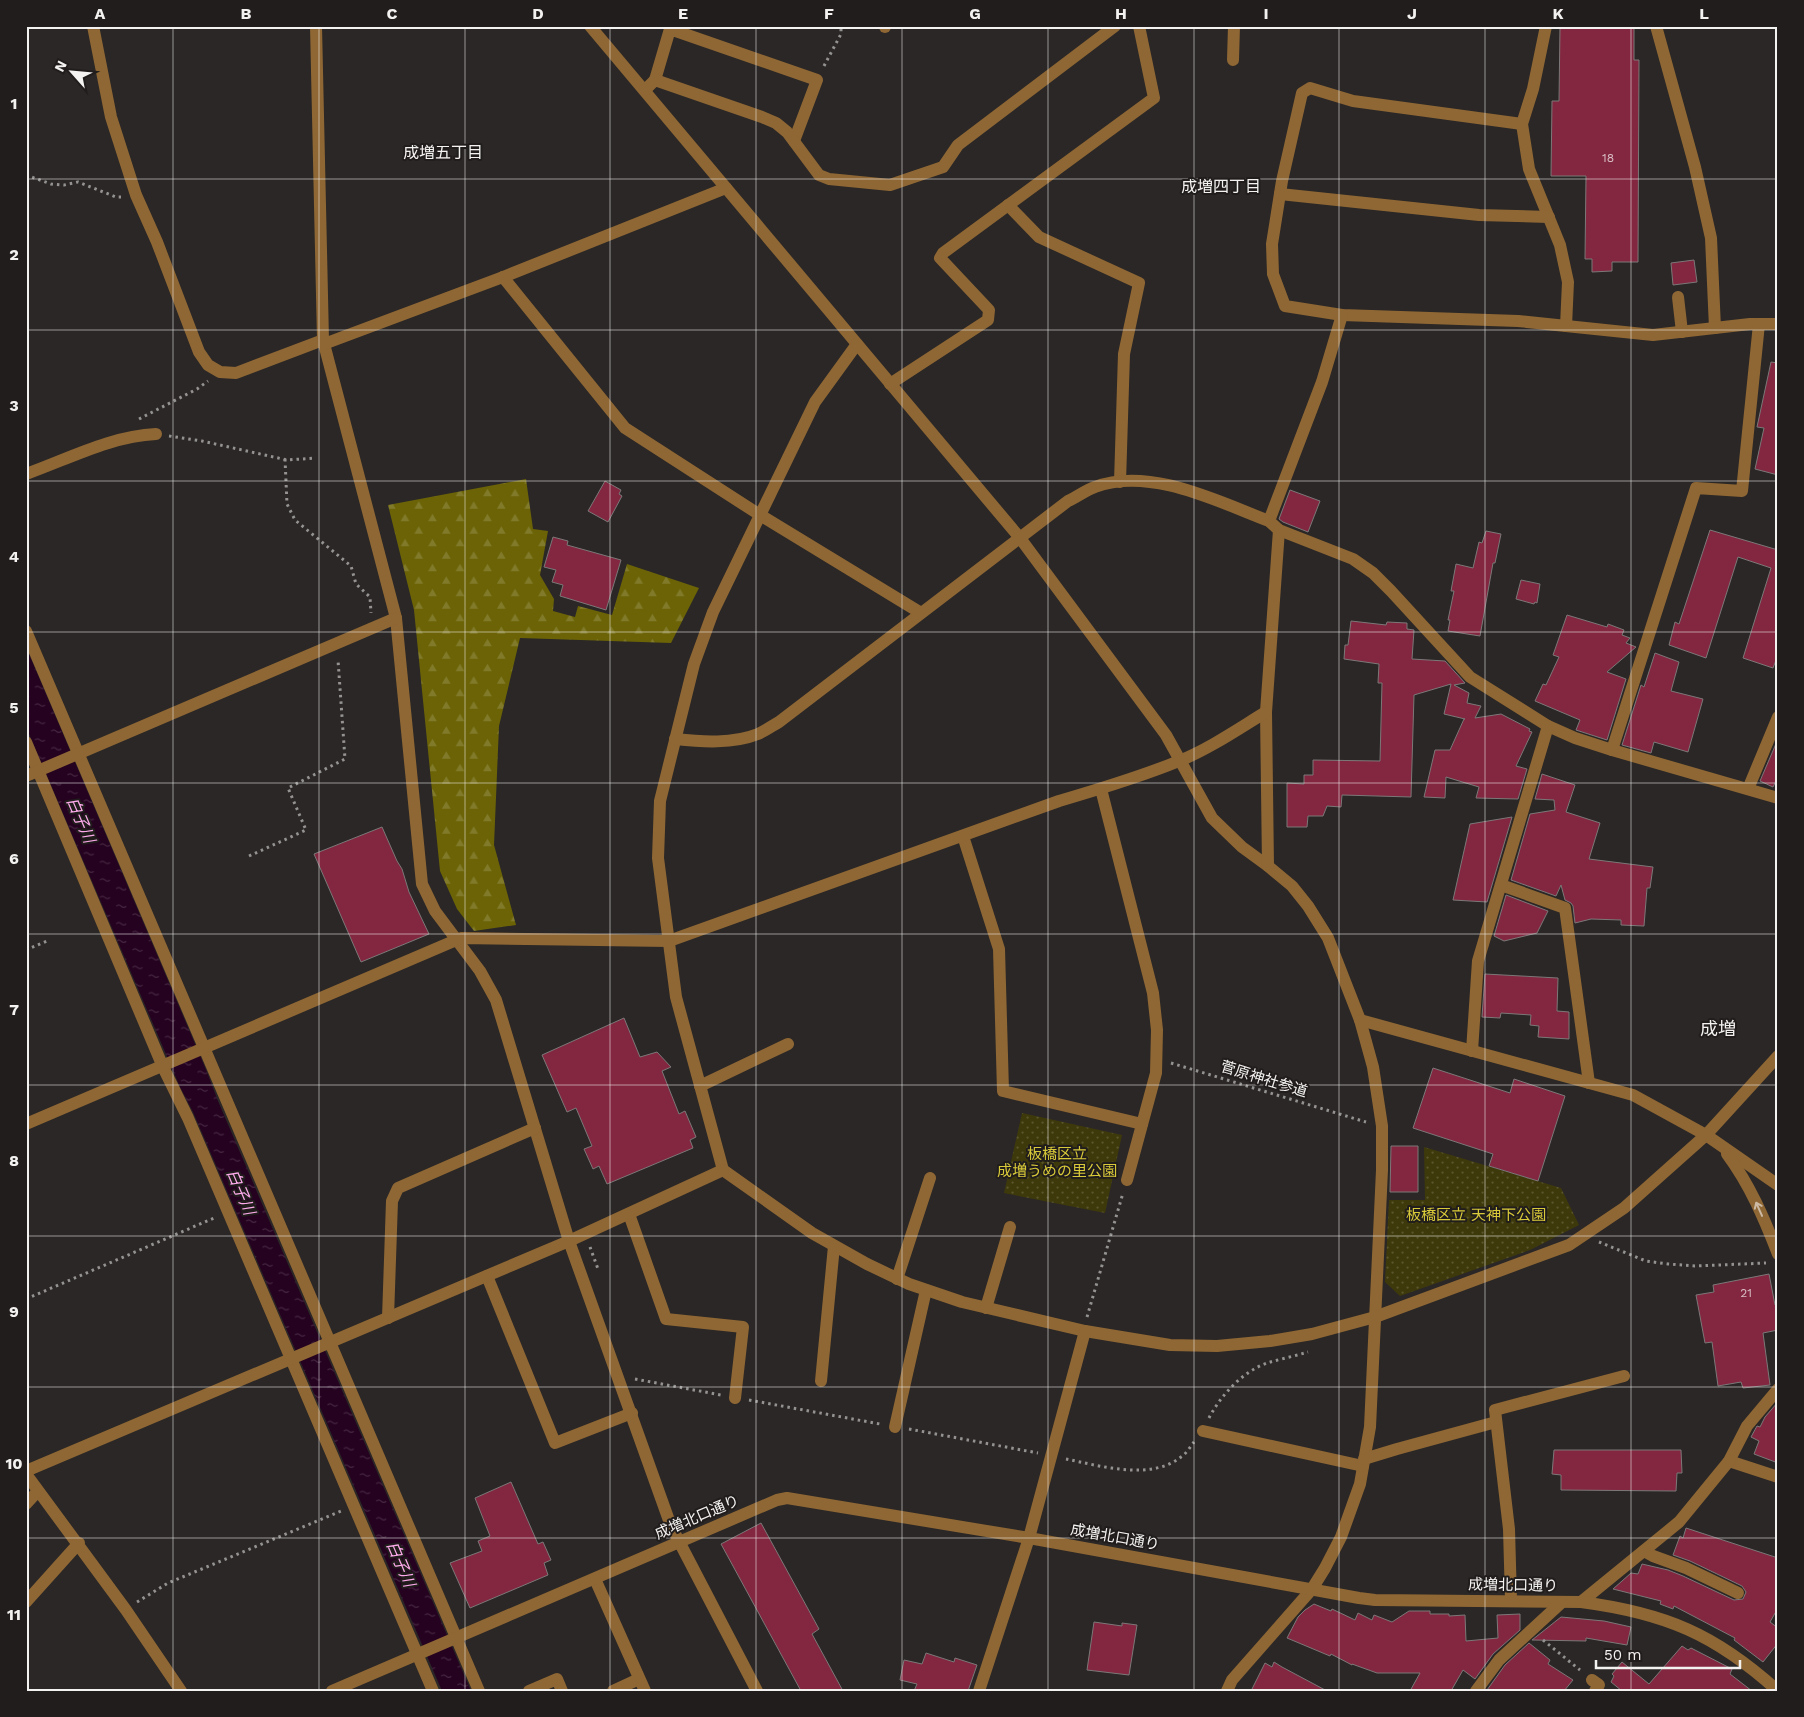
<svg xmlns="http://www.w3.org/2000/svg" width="1804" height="1717" font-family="'Work Sans','Noto Sans JP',sans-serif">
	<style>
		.grass { fill: url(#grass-dots) }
		.forest { fill: url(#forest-firs) }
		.water { fill: url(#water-ripples) }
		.building { fill: #832741; stroke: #7c7879 }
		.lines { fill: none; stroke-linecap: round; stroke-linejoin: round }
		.path { stroke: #959392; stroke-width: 3; stroke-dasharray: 2.5 4; stroke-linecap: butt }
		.minor { stroke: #8f6734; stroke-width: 12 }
		.oneway { stroke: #ccbaa5 }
		.grid { fill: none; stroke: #f4f2f1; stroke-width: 1; stroke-opacity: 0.55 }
		.labels { text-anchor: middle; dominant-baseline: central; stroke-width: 4; stroke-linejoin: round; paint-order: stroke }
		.number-label { font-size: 12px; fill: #d8bfc5 }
		.street-label { font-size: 15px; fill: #f4f2f1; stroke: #201d1c }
		.park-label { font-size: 15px; fill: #d9ca39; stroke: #201d1c }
		.neighbourhood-label { font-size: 16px; fill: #f4f2f1; stroke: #201d1c }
		.water-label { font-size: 16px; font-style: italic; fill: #fba9e9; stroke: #201d1c }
		.quarter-label { font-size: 18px; fill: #f4f2f1; stroke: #201d1c }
		.neatline { fill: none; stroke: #f4f2f1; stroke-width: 2 }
		.grid-label { font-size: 16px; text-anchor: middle; font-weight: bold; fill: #f4f2f1 }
	</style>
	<defs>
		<pattern id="grass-dots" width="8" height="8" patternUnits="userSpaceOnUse" patternTransform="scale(1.25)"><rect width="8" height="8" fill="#3e390a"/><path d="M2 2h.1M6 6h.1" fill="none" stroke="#5a562e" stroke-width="1.8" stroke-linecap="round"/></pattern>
		<pattern id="forest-firs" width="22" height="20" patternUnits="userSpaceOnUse" patternTransform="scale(1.25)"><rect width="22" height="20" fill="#6b6305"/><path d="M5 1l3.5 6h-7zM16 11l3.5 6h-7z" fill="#817a2a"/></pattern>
		<pattern id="water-ripples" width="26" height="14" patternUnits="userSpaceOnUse" patternTransform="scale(1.25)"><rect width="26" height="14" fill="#250220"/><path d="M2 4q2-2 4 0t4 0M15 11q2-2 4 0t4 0" fill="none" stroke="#452741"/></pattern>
	</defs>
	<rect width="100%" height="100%" fill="#2a2726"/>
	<g class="grass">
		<path d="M1022 1113 1122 1135 1105 1213 1004 1193Z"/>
		<path d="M1424 1147 1561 1188 1579 1225 1530 1250 1400 1296 1385 1282 1389 1200H1425Z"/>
	</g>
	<path class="forest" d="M526 479 533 529 548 531 540 575 554 599 553 611 575 617 578 606 612 615 627 564 699 588 671 643 520 638 499 726 494 845 516 925 474 931 457 909 440 871 414 610 388 505Z"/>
	<path class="water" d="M26 647 207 1072 218 1101 471 1691H442L193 1112 180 1087 26 727Z"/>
	<g class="building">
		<path d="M1560 26H1634V60H1639L1638 262H1612V271L1592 272V259H1585L1586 176H1551L1552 101H1559Z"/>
		<path d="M1694 260 1697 282 1673 285 1671 263Z"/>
		<path d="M1771 362 1778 363V475L1755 469 1764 428 1757 427Z"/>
		<path d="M605 481 621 490 619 494 622 496 608 522 588 511Z"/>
		<path d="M1290 490 1320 501 1308 532 1283 522 1279 519Z"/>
		<path d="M1710 530 1778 550V655L1773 668 1743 658 1771 568 1738 557 1706 658 1669 645 1675 622 1679 624Z"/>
		<path d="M1486 531 1501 534 1495 563H1493L1480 636 1448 631 1450 620H1448L1454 591H1451L1456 564 1473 568 1479 542 1482 543Z"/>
		<path d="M553 537 568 541 567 545 621 560 606 610 560 596 563 585 552 582 556 570 544 567Z"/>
		<path d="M1521 580 1540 584 1537 603 1535 602 1534 604 1516 599Z"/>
		<path d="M1567 615 1607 627 1608 624 1624 630 1622 635 1630 638 1626 643 1636 647 1607 672 1626 679 1607 740 1576 730 1580 720 1535 701 1543 684 1546 685 1559 657 1553 655Z"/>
		<path d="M1351 621 1386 625 1387 622 1407 623V629L1414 630 1412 659 1445 661 1465 683 1454 685 1469 693 1467 703 1481 706 1475 718 1501 714 1530 729 1529 731 1532 732 1516 766 1527 769 1518 799 1476 798 1479 787 1446 777 1445 798 1424 797 1435 750H1450L1464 719H1465L1444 714 1451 684 1414 695 1411 797 1342 795 1341 807 1327 806 1323 816H1308L1307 827H1287V783L1304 784V775H1313V760L1380 761 1382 683H1378L1379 664 1344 659 1345 645H1348Z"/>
		<path d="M1655 653 1679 662 1671 691 1703 699 1688 752 1654 742 1651 753 1622 745 1641 685 1644 687Z"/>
		<path d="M1778 739V777L1773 787 1760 781Z"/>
		<path d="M1542 774 1575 785 1566 812 1600 823 1589 859 1653 867 1650 888H1647L1644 926 1621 925V920L1591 919 1575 923 1573 906 1571 903 1565 900 1561 885 1556 896 1511 880 1530 814 1555 810 1554 800 1535 799Z"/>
		<path d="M1512 817 1487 902 1453 900 1470 824Z"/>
		<path d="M382 827 397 861 402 869 409 892 429 934 361 962 314 854Z"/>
		<path d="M1506 895 1548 911 1537 933 1504 941 1494 936Z"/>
		<path d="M1485 974 1558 978 1557 1011 1569 1012V1039L1538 1037 1539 1026 1530 1025 1531 1015 1501 1013 1500 1018 1482 1017Z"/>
		<path d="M624 1018 640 1057 657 1052 671 1067 662 1071 679 1114 685 1111 696 1137 690 1140 693 1148 607 1184 599 1166 593 1169 584 1149 592 1146 576 1108 567 1112 542 1055Z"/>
		<path d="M1433 1068 1510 1093 1514 1079 1565 1096 1538 1181 1489 1166 1493 1154 1413 1128Z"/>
		<path d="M1391 1146H1418V1192H1390Z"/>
		<path d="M1769 1274 1775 1305H1778V1330L1763 1333 1770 1385 1743 1388 1741 1382 1718 1386 1712 1342 1705 1343 1696 1295 1714 1292 1713 1285Z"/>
		<path d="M1778 1402V1463L1754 1454 1759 1441 1751 1437 1757 1426 1760 1427 1765 1417Z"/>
		<path d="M1554 1450H1681L1682 1473H1677L1676 1491 1561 1490V1475L1552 1474Z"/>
		<path d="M511 1482 538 1544 543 1542 551 1560 544 1563 548 1575 470 1608 450 1563 482 1551 478 1541 490 1536 475 1498Z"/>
		<path d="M761 1523 819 1629 812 1634 843 1691H801L721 1544Z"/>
		<path d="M1686 1528 1778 1558V1608L1770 1622 1778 1628V1643L1763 1662 1734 1640 1735 1638 1674 1606 1673 1609 1660 1604 1661 1601 1613 1589 1631 1573 1638 1574 1642 1564 1668 1570 1683 1576 1734 1600 1743 1599 1746 1592 1742 1586 1690 1561 1673 1555 1680 1536 1683 1538Z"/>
		<path d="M1314 1604 1331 1611 1332 1609 1355 1620 1358 1613 1372 1620 1374 1615 1392 1622 1409 1611H1430V1614H1449V1616L1465 1615 1466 1641 1498 1638 1497 1615 1520 1614V1630L1493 1654 1475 1679 1463 1670 1451 1691H1410L1420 1673H1377L1352 1664V1665L1331 1654 1330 1656 1287 1638 1298 1617 1305 1610Z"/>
		<path d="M1561 1617 1604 1621 1631 1627 1627 1645 1586 1638V1641L1532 1640Z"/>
		<path d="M1094 1622 1122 1626V1623L1137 1625 1129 1675 1087 1670Z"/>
		<path d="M1529 1643 1550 1660 1548 1664 1573 1680 1564 1691 1487 1690 1505 1665Z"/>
		<path d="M1682 1646 1688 1650 1691 1648 1732 1669 1730 1674 1752 1691H1622L1611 1682 1614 1676 1612 1674 1622 1662 1649 1684Z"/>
		<path d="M926 1653 954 1662 955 1658 977 1665 968 1691H914L917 1684 900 1680 904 1660 922 1664Z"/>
		<path d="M1274 1662 1282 1667 1327 1691H1251L1265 1663 1272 1667Z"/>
	</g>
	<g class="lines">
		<g class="path">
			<path d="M824 66 841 34V26"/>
			<path d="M26 175 51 184 64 185 78 182 116 197H121"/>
			<path d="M139 419 197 389 208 381"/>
			<path d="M169 436 202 441 287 460 316 458"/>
			<path d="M285 459 287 504 295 520 351 566 356 584 370 597 371 613"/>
			<path d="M249 856 306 830 288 788 345 759 338 660"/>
			<path d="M26 950 47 941"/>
			<path d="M1171 1063 1366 1122"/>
			<path d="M1599 1242 1646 1261 1668 1264 1695 1266 1766 1263"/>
			<path d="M590 1247 598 1269"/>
			<path d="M26 1299 214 1218"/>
			<path d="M1087 1317 1123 1193"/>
			<path d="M635 1379 721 1395"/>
			<path d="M749 1400 880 1424"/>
			<path d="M1209 1418C1221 1395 1242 1372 1267 1363 1280 1359 1295 1356 1308 1352"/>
			<path d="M909 1429 1038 1453"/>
			<path d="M1066 1459C1101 1466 1150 1481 1181 1457 1186 1454 1190 1447 1194 1442"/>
			<path d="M137 1602 168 1583 341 1511"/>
			<path d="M1543 1640 1580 1670"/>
		</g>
		<g class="minor">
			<path d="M93 26 111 117 136 195 157 242 199 352 208 365 220 372 236 373 323 340"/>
			<path d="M316 26 323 340 396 618 422 884 435 911 480 971 496 1000 569 1241 671 1526 757 1691"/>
			<path d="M590 26 1020 538 1166 735 1212 818 1242 847 1268 866 1292 886 1308 906 1328 938 1360 1020 1373 1067 1382 1126V1170L1370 1427 1360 1484 1341 1537 1325 1568 1312 1589 1232 1680 1227 1691"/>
			<path d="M885 26V27"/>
			<path d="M1546 26 1533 89 1522 124 1529 169 1560 245 1568 282 1566 326"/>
			<path d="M1656 26 1695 167 1711 238 1715 328"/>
			<path d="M1233 60 1234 26"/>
			<path d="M655 80 670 29 817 80 794 141"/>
			<path d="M645 90 655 80 762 117 776 123 787 132 819 175 829 179 890 185 943 167 958 145 1115 26"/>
			<path d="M1522 124 1353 101 1310 88 1302 93 1282 181 1272 244 1273 274 1285 306 1342 315 1518 321 1653 335 1750 324H1778"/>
			<path d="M1280 194 1479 215 1549 217"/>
			<path d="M1008 205 1039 237 1139 283 1124 354 1120 482"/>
			<path d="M503 277 625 428 760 515 921 613"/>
			<path d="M1678 297 1682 332"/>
			<path d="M324 344 503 277 726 188"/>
			<path d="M857 344 815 402 713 612 694 664 660 801 658 858 676 997 723 1170 812 1233 867 1264 909 1284 962 1302 1085 1331 1170 1345 1217 1346 1270 1341 1312 1334 1375 1317 1569 1245 1624 1208 1706 1135 1778 1056"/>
			<path d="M890 384 988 320 989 310 940 258 943 253 1154 98 1139 26"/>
			<path d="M26 474C68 459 111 436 156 434"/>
			<path d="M1269 521 1322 382 1342 315"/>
			<path d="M26 631 479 1691"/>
			<path d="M675 739C702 742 733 744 758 734 765 731 772 726 779 722L1068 501C1077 497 1086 490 1095 487 1149 466 1219 502 1269 521L1279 530 1353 559 1373 573 1391 591 1470 677 1548 726 1575 738 1612 750 1778 798"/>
			<path d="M26 742 163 1067 188 1118 433 1691"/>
			<path d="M1612 750 1696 488 1742 491 1759 324"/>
			<path d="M26 776 396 618"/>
			<path d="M1101 789 1153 993 1157 1030 1156 1073 1127 1180"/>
			<path d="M1748 789 1778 717"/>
			<path d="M963 836 999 949 1003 1091 1142 1124"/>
			<path d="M1268 866 1266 712 1279 530"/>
			<path d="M1501 885 1565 908 1589 1083"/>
			<path d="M1360 1020 1633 1095 1706 1135 1778 1185"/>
			<path d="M1472 1051 1478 961 1548 726"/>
			<path d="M700 1086 788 1044"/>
			<path d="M26 1124 461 938 669 941 1059 801C1100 789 1140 777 1179 761 1209 749 1238 729 1266 712"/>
			<path d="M1727 1154C1750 1185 1764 1218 1778 1254"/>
			<path d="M629 1214 666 1319 743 1327 735 1398"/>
			<path d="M487 1276 555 1443 632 1413"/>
			<path d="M897 1279 930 1178"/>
			<path d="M986 1308 1010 1227"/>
			<path d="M388 1318 392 1201 398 1188 535 1128"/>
			<path d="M821 1381 834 1246"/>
			<path d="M895 1427 926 1290"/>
			<path d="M1203 1431 1363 1466"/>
			<path d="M1364 1459 1397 1449 1496 1422"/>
			<path d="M1729 1461 1778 1477"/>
			<path d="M26 1471 569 1241 723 1170"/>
			<path d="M26 1474 126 1610 181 1691"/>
			<path d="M26 1504 38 1491"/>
			<path d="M1644 1551 1653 1556 1686 1568 1738 1593"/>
			<path d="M595 1579 645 1691"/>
			<path d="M1511 1600 1509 1529 1495 1410 1624 1376"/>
			<path d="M26 1602 79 1543"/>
			<path d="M1581 1602 1679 1522 1729 1461 1747 1426 1778 1389"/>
			<path d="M1592 1680 1599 1685 1595 1691"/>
			<path d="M332 1691 777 1500 787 1498 1029 1538 1359 1598 1375 1600 1581 1602C1665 1613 1715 1634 1778 1691"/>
			<path d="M529 1691 557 1679 562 1691"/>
			<path d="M613 1691 639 1679"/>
			<path d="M979 1691 1029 1538 1085 1331"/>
			<path d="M1476 1691 1499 1660 1562 1602"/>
		</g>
	</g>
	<defs><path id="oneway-shaft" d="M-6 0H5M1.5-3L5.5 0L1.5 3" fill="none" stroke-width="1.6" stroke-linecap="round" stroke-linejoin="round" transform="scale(1.25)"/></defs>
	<use class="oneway" href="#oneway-shaft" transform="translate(1759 1209) rotate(-114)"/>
	<path class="grid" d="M173 26V1691M319 26V1691M465 26V1691M610 26V1691M756 26V1691M902 26V1691M1048 26V1691M1194 26V1691M1339 26V1691M1485 26V1691M1631 26V1691M26 179H1778M26 330H1778M26 481H1778M26 632H1778M26 783H1778M26 934H1778M26 1085H1778M26 1236H1778M26 1387H1778M26 1538H1778"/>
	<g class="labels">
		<g class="number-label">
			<text x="1608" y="158">18</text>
			<text x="1746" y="1293">21</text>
		</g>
		<g class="street-label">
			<text transform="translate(1264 1079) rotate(17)">菅原神社参道</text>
			<text transform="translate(697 1517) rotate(-23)">成増北口通り</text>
			<text transform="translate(1115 1537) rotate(10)">成増北口通り</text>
			<text transform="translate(1513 1585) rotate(1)">成増北口通り</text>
		</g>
		<g class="park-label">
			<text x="1057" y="1154">板橋区立<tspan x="1057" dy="17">成増うめの里公園</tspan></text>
			<text x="1476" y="1215">板橋区立 天神下公園</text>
		</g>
		<g class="neighbourhood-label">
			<text x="443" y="152">成増五丁目</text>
			<text x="1221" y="186">成増四丁目</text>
		</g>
		<g class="water-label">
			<text transform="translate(81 820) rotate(67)">白子川</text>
			<text transform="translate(241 1192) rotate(67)">白子川</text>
			<text transform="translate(401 1564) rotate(67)">白子川</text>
		</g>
		<g class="quarter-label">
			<text x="1718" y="1028">成増</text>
		</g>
	</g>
	<rect width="1804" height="1717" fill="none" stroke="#201d1c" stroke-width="55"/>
	<g transform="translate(72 72) rotate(297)" stroke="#201d1c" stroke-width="4" paint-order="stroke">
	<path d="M0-4L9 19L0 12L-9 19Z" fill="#f4f2f1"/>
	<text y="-8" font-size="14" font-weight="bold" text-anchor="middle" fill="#f4f2f1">N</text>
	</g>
	<path d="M1596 1660v8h144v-8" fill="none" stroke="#f4f2f1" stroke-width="2.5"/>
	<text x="1604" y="1660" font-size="15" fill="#f4f2f1" stroke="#201d1c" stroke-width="4" paint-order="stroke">50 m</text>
	<rect x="28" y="28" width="1748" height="1662" class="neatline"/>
	<g class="grid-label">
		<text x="100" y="19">A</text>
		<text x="246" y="19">B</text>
		<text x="392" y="19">C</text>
		<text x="538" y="19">D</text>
		<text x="683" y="19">E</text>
		<text x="829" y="19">F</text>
		<text x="975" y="19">G</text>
		<text x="1121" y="19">H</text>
		<text x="1266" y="19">I</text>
		<text x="1412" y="19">J</text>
		<text x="1558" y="19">K</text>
		<text x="1704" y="19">L</text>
		<text x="14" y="109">1</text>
		<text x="14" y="260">2</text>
		<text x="14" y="411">3</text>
		<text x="14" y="562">4</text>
		<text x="14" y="713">5</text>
		<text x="14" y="864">6</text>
		<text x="14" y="1015">7</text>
		<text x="14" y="1166">8</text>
		<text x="14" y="1317">9</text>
		<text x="14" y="1469">10</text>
		<text x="14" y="1620">11</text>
	</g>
</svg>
